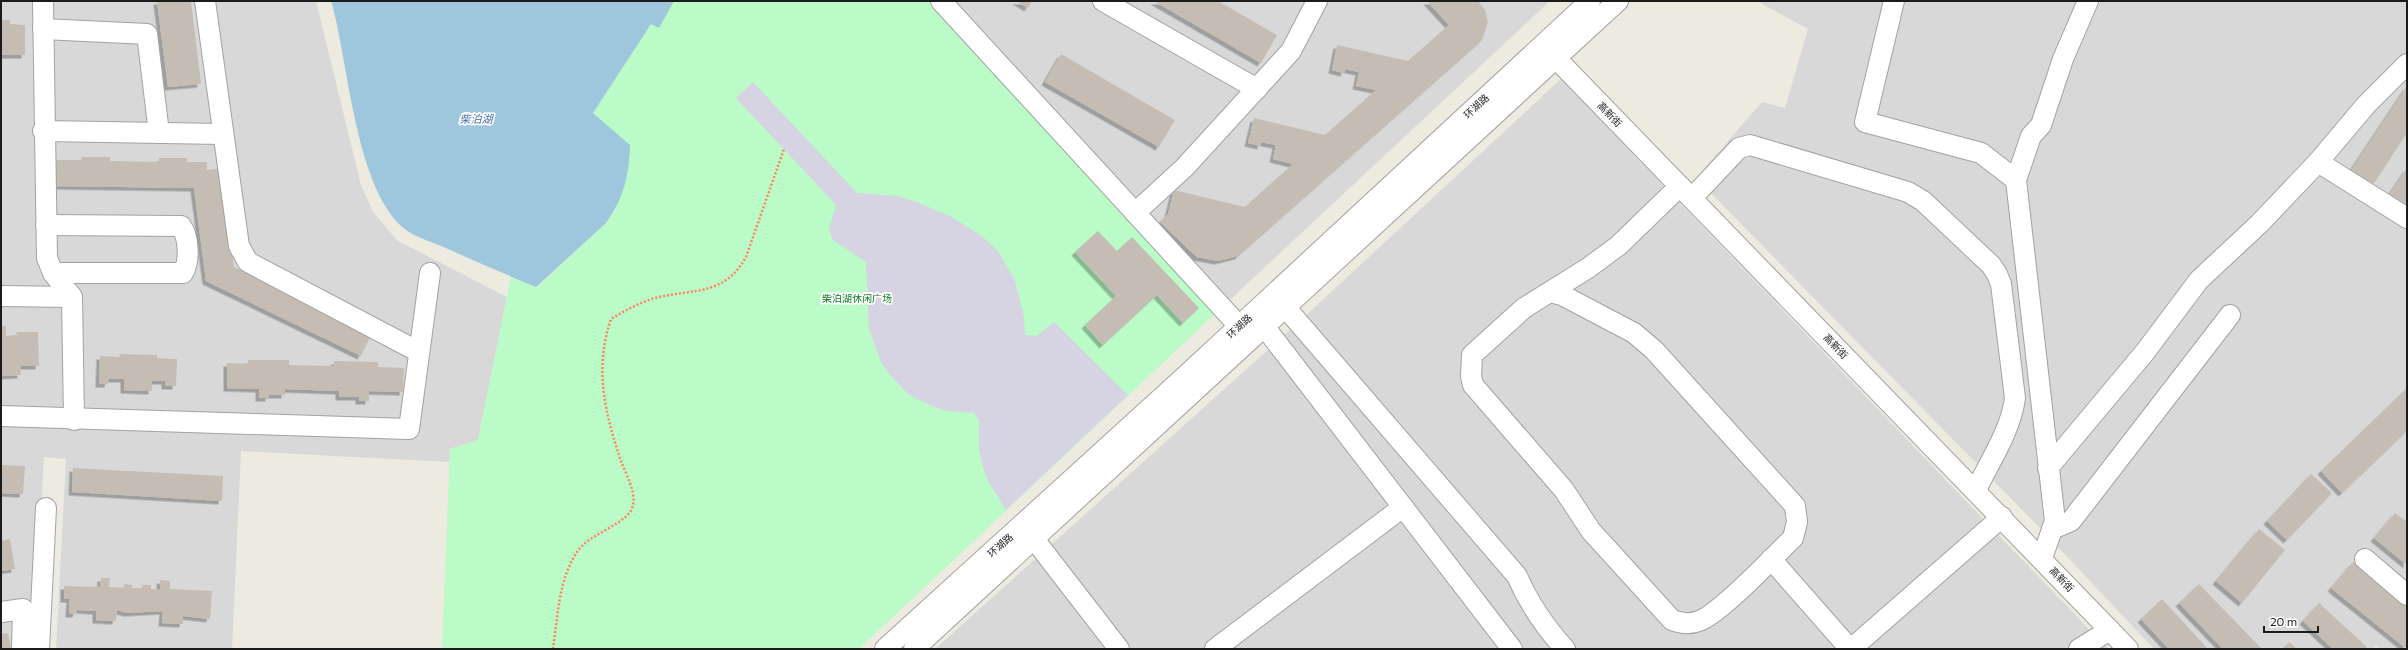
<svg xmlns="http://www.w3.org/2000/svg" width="2408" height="650" font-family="Commissioner,'Noto Sans SC',sans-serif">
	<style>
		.residential { fill: #d9d8d8 }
		.park { fill: #bafbc7 }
		.plaza { fill: #d6d4e3 }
		.water { fill: #9ec7dd }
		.building { fill: #c5bdb3; filter: url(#shadow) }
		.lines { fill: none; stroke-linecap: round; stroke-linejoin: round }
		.minor-casing { stroke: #a2a2a2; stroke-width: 22 }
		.path { stroke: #fe8460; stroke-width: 2.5; stroke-dasharray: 2 2; stroke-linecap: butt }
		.minor { stroke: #fff; stroke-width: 20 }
		.labels { text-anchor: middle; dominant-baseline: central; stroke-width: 3.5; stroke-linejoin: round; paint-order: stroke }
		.street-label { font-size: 10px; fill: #1b1b1b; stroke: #fff }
		.park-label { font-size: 10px; fill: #087b1f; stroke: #fff }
		.water-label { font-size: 11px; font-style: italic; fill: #466cad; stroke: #fff }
	</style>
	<defs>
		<filter id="shadow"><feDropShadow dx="-3.5" dy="3.5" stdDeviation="0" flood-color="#0004"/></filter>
	</defs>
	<rect width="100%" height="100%" fill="#edeae0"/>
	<g class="residential">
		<path d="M1 1H316L361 185 373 212 398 241 507 297 478 440 450 449 449 462 241 451 232 649H56L66 459 44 457 33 649H1Z"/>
		<path d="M934 1H1550L1218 311Z"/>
		<path d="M1757 1H2407V649H2380L2376 646 2373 649H2154L2040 528 1696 178 1762 102 1785 108 1808 29Z"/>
		<path d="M1561 79 2108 649H935L1289 331Z"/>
	</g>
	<path class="park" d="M674 1H934L1218 311 859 649H442L450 449 478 440 511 276 537 287 606 223 615 211 630 146 593 113 651 23 659 27Z"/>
	<path class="plaza" d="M753 82 857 193 897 196 917 202 952 217 984 238 998 251 1015 281 1024 316 1025 335 1037 336 1054 322 1128 395 1006 510 988 481 982 464 979 449V420L974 413 948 411 934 407 909 395 889 374 881 362 869 329 866 262 833 240 829 229 836 205 736 98Z"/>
	<path class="water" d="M331 1H674L659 28 651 24 593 113 630 145C629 175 624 198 606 223L536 287C507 275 477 262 448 249 435 243 420 239 409 232 355 196 349 61 331 1Z"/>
	<g class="building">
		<path d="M157 1H191L201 84 168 87Z"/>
		<path d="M1016 1H1032L1028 8Z"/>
		<path d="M1154 1H1218L1277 35 1261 63Z"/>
		<path d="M1427 1H1478L1485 10 1488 22 1482 40 1238 256 1218 261 1197 257 1160 222 1168 214 1174 190 1245 207 1293 164 1273 159 1276 145 1261 142V146L1248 143 1254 118 1325 135 1376 90 1356 86 1359 72 1345 69 1344 73 1332 70 1337 45 1408 61 1449 25Z"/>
		<path d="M1 20H10V24L25 25V55H1Z"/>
		<path d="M1061 54 1175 120 1159 147 1045 82Z"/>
		<path d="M2407 86V133L2371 188 2349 173Z"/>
		<path d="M82 157H110V161L159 162V158H187V162H207V170L222 168 234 267 372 333 361 356 206 281 194 188 55 186 56 160H81Z"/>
		<path d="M2407 168V212L2387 198Z"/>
		<path d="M1098 231 1117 251 1132 237 1199 308 1183 323 1157 295 1103 345 1085 325 1116 296 1075 252Z"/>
		<path d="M1 326H6V336L17 335 16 332H38L39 366H20L21 375 1 376Z"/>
		<path d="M119 354 157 355V358L177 359 176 386H165V381H152V391L124 390V379H109L108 384H99L100 356 120 357Z"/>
		<path d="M248 360H289V365L334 366V361L378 362V367L404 368 403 392 369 391V401H359V397H339V391L285 389V395H269V398H259V389L227 388V363L248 364Z"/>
		<path d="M2407 388V431L2342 493 2321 471Z"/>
		<path d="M1 465 25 466 23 494 1 493Z"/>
		<path d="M73 468 223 476 222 501 72 492Z"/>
		<path d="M2311 474 2332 493 2287 540 2267 521Z"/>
		<path d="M2395 513 2407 522V565L2374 538Z"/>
		<path d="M2259 529 2285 550 2242 603 2216 581Z"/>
		<path d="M10 539 15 569 1 571V541Z"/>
		<path d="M2353 562 2407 607V649L2331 588Z"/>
		<path d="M101 578H110L109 587 124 588V584L132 585V588H142V585H151V589H160V580L170 581V589L212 591 210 619 183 616V624L162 623 163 611 127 613 117 610 116 621 96 620V611L77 610 76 614H69L70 599H64V586L100 587Z"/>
		<path d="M2199 584 2262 649H2223L2179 603Z"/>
		<path d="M2162 599 2208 649H2169L2141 619Z"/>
		<path d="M2319 603 2367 647 2365 649H2333L2303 621Z"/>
		<path d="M8 633 11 649H1V634Z"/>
		<path d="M2289 642 2297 649H2283Z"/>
	</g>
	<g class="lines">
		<defs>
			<g id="minor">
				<path d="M43 1 47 258 53 273 72 297 74 420"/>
				<path d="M205 1 239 246 248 262 419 352"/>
				<path d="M941 1 1239 326"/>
				<path d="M1103 1 1257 89"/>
				<path d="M1894 1 1865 122 1981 153 2016 180"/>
				<path d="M43 29 147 34 159 133"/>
				<path d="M1547 49 2128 649"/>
				<path d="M43 131 223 134"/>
				<path d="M2318 162 2407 218"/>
				<path d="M1692 198 1739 148 1750 145 1908 192 1923 201 1991 265 1997 274 2001 284 2015 398C2011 430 1990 461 1976 490"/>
				<path d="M1135 213 1185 167 1291 51 1317 1"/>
				<path d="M46 225 181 226C189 237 190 261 183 273H53"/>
				<path d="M1550 292 1562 295 1634 333 1654 350 1795 506 1797 522 1793 538C1774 556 1720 614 1699 621 1689 625 1681 623 1672 620L1591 531 1564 490 1473 385 1471 376 1472 355 1524 308 1588 268 1618 246 1680 186"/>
				<path d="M1 296 72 297"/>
				<path d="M1286 308 1517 576C1529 604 1545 627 1565 649"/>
				<path d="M1257 317 1512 649"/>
				<path d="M1 416 409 429 430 273"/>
				<path d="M2048 468 2145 352 2199 280 2259 224 2318 162 2366 105 2407 64"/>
				<path d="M2052 529 2071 521 2230 315"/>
				<path d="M1034 539 1119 649"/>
				<path d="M2042 558 2055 521 2016 180 2031 136 2041 125 2063 59 2088 1"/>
				<path d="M1771 559 1850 649"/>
				<path d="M2365 559 2407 595"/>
				<path d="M1 612 23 609 22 649"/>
				<path d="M39 649 46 508"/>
				<path d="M885 649 1181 380 1590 1"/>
				<path d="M914 649 1618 1"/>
				<path d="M1215 649 1403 507"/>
				<path d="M1851 649 2002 517"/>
				<path d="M2079 649 2110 630"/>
			</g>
		</defs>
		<use href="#minor" class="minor-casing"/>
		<path class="path" d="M553 649C558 616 558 581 577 552 590 532 630 524 633 505 636 492 626 474 621 461 605 414 594 368 611 319 626 310 642 301 659 297 695 289 725 295 746 257L784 149"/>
		<use href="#minor" class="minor"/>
	</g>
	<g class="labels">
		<g class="street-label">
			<text transform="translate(1476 106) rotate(-43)">环湖路</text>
			<text transform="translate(1610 114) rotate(46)">高新街</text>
			<text transform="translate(1239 326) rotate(-43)">环湖路</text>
			<text transform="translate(1836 346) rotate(46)">高新街</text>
			<text transform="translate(1000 545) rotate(-42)">环湖路</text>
			<text transform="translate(2062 579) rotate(46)">高新街</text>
		</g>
		<g class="park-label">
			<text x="857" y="298">柴泊湖休闲广场</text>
		</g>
		<g class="water-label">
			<text x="476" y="118">柴泊湖</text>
		</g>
	</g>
	<rect width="2408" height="650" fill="none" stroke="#1b1b1b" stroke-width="4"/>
	<path d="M2264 626v6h54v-6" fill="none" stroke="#1b1b1b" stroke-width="2"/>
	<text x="2270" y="626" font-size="12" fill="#1b1b1b" stroke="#ffffff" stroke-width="3" paint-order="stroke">20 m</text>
</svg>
